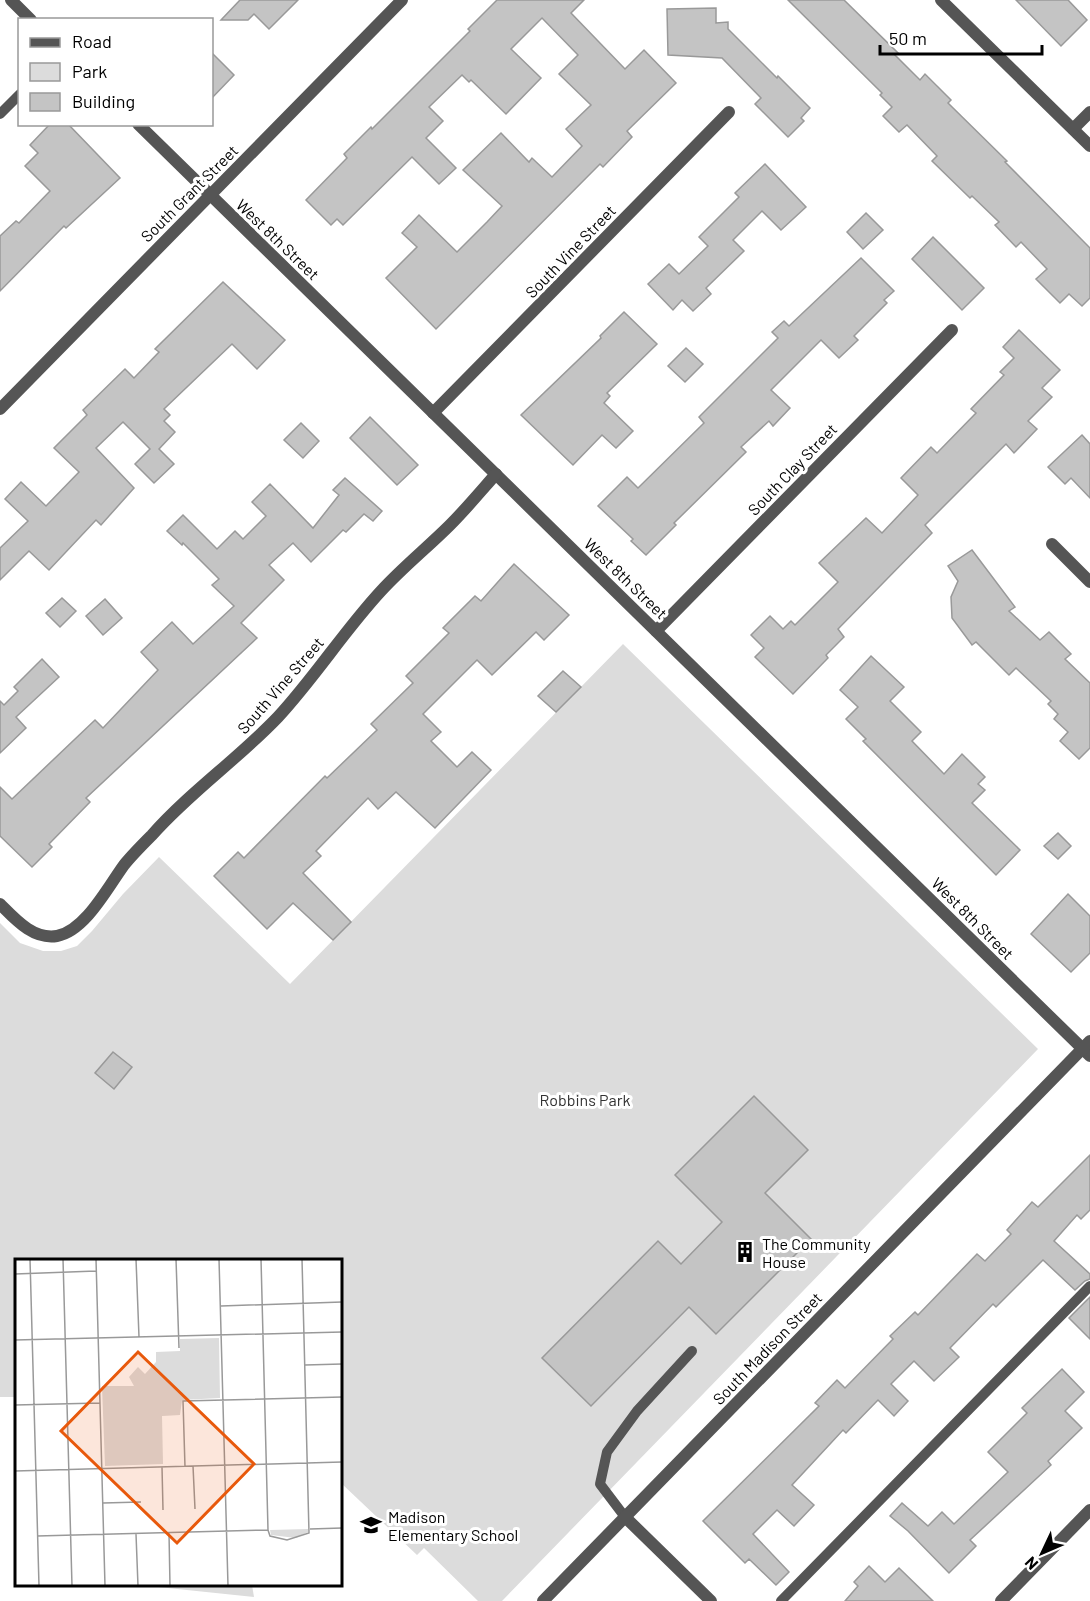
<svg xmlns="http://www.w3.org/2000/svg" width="1090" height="1601" font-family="Barlow,sans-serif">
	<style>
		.green { fill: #dcdcdc }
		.building { fill: #c4c4c4; stroke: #999; stroke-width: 1.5 }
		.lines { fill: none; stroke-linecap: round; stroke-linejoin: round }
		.service { stroke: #555; stroke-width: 10 }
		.minor { stroke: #555; stroke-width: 12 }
		.tertiary { stroke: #555; stroke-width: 12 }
		.labels { text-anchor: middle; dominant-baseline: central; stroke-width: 6; stroke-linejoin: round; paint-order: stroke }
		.street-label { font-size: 16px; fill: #000; stroke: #fff }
		.park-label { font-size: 16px; fill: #333; stroke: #fff }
		.poi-label { font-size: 16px; fill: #000; stroke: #fff; text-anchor: start }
		.inset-road { fill: none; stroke: #999; stroke-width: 1.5 }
		.view { fill: #e8590c; fill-opacity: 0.15; stroke: #e8590c; stroke-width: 3 }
		.inset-edge { fill: none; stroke: #000; stroke-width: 3 }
	</style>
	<rect width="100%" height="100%" fill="#fff"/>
	<g class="green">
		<path d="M623 644 1038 1049 502 1601H478L424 1548 417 1555 341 1483 340 1260H16V1397H0V923L20 943 43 951H61L77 946 92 931 123 894 159 857 290 984Z"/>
		<path d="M139 1585H252L254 1597Z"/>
	</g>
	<g class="building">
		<path d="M240 0H298L269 29 254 14 248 20H221Z"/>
		<path d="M497 0H584L571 13 625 69 644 50 676 83 627 131 632 137 603 167 600 164 436 329 386 278 417 247 402 233 419 215 457 252 487 222 502 206 463 170 501 133 529 162 532 158 552 177 582 146 566 129 591 105 559 74 578 55 542 18 511 49 541 78 506 114 471 80 469 82 462 75 429 107 443 121 426 138 456 168 439 184 412 157 343 225 337 219 331 225 306 200 347 158 344 154 371 127 372 129 470 31 468 29Z"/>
		<path d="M788 0H844L898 53 895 55 920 80 925 74 951 100 948 103 1007 161 1005 162 1090 248V298L1082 306 1069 294 1060 303 1036 279 1047 269 1021 242 1016 247 995 225 999 222 972 196 970 198 932 161 937 156 907 125 899 132 883 116 892 107 880 95 882 93Z"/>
		<path d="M1016 0H1068L1087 20 1061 46Z"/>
		<path d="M716 8V23L728 22V29L777 78 778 76 810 108 801 118 804 121 788 137 755 104 761 98 722 58 668 55 667 9Z"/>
		<path d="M212 53 234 75 212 98Z"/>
		<path d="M50 124H68L120 178 66 228 64 226 0 291V236L16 221 19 223 50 191 25 166 38 153 30 145Z"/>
		<path d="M765 164 806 207 781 230 762 211 733 240 744 251 706 288 711 294 693 311 682 300 673 310 648 284 669 264 679 274 708 246 699 237 739 197 735 193Z"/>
		<path d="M866 213 883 230 863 249 847 232Z"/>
		<path d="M933 237 984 288 962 310 912 259Z"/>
		<path d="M861 258 894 291 884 300 887 303 854 336 858 340 839 358 821 340 771 390 790 408 773 426 769 421 741 447 746 452 674 523 676 525 646 555 631 541 633 539 598 506 627 477 638 488 704 423 699 417 778 338 772 332 784 321 789 326Z"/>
		<path d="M223 282 285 340 257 369 232 344 164 409 170 415 164 421 175 432 159 449 174 464 154 483 135 464 150 449 123 422 96 448 134 488 101 525 96 520 49 570 29 551 0 580V548L28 521 5 499 21 482 46 506 79 472 54 448 87 415 83 410 125 369 134 378 159 352 155 349Z"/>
		<path d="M624 312 657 344 607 393 610 396 604 403 633 431 616 448 602 435 573 465 521 415 601 338 600 336Z"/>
		<path d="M1019 330 1060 370 1042 388 1052 397 1028 421 1037 429 1014 453 1006 444 925 525 932 533 838 629 844 637 826 655 828 658 793 694 755 657 764 648 751 635 770 616 783 629 791 621 795 625 838 582 819 563 866 518 882 533 918 495 901 478 931 447 937 453 976 413 971 409 1004 375 1000 372 1014 358 1003 347Z"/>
		<path d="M686 348 703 364 685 382 668 366Z"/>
		<path d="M370 417 418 465 397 485 350 438Z"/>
		<path d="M301 423 319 441 303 458 284 440Z"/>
		<path d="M1082 435 1090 444V498L1071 478 1065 484 1048 467Z"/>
		<path d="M345 478 382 511 373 521 364 514 346 532 343 530 311 562 293 543 269 565 284 580 241 623 257 638 86 798 90 802 49 844 52 847 32 867 0 836V787L12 799 95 720 103 728 158 670 141 652 172 622 193 644 234 606 212 585 219 579 183 543 182 545 167 531 183 515 217 549 235 531 243 539 266 516 252 502 270 484 313 528 339 495 333 490Z"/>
		<path d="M972 550 1015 607 1009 611 1040 640 1049 632 1071 654 1065 659 1090 683V748L1079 759 1060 741 1068 732 1054 719 1058 714 1048 704 1051 701 1016 668 1009 675 976 642 972 645 952 618 951 597 958 581 948 566Z"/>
		<path d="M514 564 569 615 544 640 536 632 492 675 477 660 423 714 441 732 431 741 457 767 472 752 491 770 435 828 396 792 378 809 368 798 316 851 321 856 303 873 351 922 333 940 293 903 267 929 214 876 238 852 244 858 325 776 327 778 377 730 371 724 413 683 406 676 449 633 443 628 475 596 481 601Z"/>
		<path d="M62 598 76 611 60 627 46 613Z"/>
		<path d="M105 599 122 618 103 635 86 616Z"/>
		<path d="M871 656 904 687 890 701 921 732 912 741 944 774 962 754 985 777 978 784 985 790 972 803 1020 850 996 875 863 741 866 739 846 719 858 707 840 690Z"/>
		<path d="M42 659 59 677 16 717 26 728 0 753V701L4 705 18 691 14 687Z"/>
		<path d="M563 671 581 687 556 712 538 696Z"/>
		<path d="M1058 833 1071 846 1058 859 1044 846Z"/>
		<path d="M1068 894 1090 916V953L1071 972 1031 934Z"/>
		<path d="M113 1052 132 1067 114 1089 95 1073Z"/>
		<path d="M754 1096 808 1150 765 1193 811 1239 716 1334 689 1307 591 1406 542 1358 658 1241 681 1264 722 1222 675 1175Z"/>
		<path d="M1090 1155V1210L1081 1219 1077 1215 1054 1241 1090 1274V1279L1085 1281 1075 1290 1043 1260 996 1307 993 1304 950 1348 959 1357 934 1381 914 1361 891 1384 908 1401 894 1416 878 1400 846 1433 843 1430 792 1485 814 1505 794 1526 777 1510 753 1534 789 1572 776 1585 749 1559 745 1563 703 1521 819 1406 815 1403 837 1380 845 1388 893 1339 890 1336 915 1312 918 1315 977 1254 985 1261 1011 1234 1007 1230 1032 1202 1038 1207Z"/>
		<path d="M1090 1297V1339L1069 1318Z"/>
		<path d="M1062 1369 1084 1392 1065 1411 1082 1428 1048 1461 1051 1465 970 1540 976 1546 949 1573 908 1531 890 1516 902 1503 928 1526 942 1512 954 1524 1008 1472 988 1452 1027 1413 1022 1408Z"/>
		<path d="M869 1566 885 1582 899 1568 933 1601H845L858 1586 854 1582Z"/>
	</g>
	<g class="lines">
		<g class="service">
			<path d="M0 114 20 94"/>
			<path d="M625 1517 600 1484 607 1452 637 1411 692 1351"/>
			<path d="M781 1601 1090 1286"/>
		</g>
		<g class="minor">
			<path d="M11 0 31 20"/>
			<path d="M941 0 1090 146"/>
			<path d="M138 124 1090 1056"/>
			<path d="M1073 129 1090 112"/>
			<path d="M0 409 402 0"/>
			<path d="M433 413 729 112"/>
			<path d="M1052 544 1090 582"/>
			<path d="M656 631 952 330"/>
			<path d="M0 904C15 919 33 940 57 936 85 931 108 887 124 865 132 855 142 845 152 835 190 792 238 759 278 717 315 677 344 631 381 591 403 567 428 547 450 525 466 509 481 491 496 474"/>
			<path d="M625 1517 711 1601"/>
			<path d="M1001 1601 1090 1510"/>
		</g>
		<path class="tertiary" d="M543 1601 1090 1041"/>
	</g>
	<defs>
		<symbol id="building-bare" viewBox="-9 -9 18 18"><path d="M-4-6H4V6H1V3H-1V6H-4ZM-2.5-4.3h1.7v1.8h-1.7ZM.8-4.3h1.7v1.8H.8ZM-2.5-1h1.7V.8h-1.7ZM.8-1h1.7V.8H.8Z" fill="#000" stroke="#fff" stroke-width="2.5" paint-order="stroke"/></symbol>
		<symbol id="school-bare" viewBox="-9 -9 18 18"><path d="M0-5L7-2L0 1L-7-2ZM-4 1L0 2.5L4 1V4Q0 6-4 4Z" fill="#000" stroke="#fff" stroke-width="2.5" paint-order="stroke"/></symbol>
	</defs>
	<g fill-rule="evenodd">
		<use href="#building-bare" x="730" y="1237" width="30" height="30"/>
		<use href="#school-bare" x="356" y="1510" width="30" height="30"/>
	</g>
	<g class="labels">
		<g class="street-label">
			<text transform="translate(189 193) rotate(-45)">South Grant Street</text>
			<text transform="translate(278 239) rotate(44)">West 8th Street</text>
			<text transform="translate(570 251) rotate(-46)">South Vine Street</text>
			<text transform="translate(792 469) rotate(-46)">South Clay Street</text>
			<text transform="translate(626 578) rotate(44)">West 8th Street</text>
			<text transform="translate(280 685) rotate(-49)">South Vine Street</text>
			<text transform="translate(973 918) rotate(45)">West 8th Street</text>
			<text transform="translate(767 1348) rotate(-46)">South Madison Street</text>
		</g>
		<g class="park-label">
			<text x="585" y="1099">Robbins Park</text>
		</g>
		<g class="poi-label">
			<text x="762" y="1243">The Community<tspan x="762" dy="18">House</tspan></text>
			<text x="388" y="1516">Madison<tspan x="388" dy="18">Elementary School</tspan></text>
		</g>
	</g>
	<g transform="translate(15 1259)">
		<rect width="327" height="327" fill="#fff"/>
		<path d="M204 79 205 139 167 141 165 156 147 157 148 205 90 207 87 127H119L114 118 123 108 130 115 141 103V93L165 92V80ZM293 270V273L281 279 256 276 255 271Z" fill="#dcdcdc"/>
		<path class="inset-road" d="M15 0 24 327M48 0 57 327M81 0 90 327M121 0 124 78M161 0 164 89M204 0 213 327M246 0 253 271 255 277 272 281 294 274 287 0M0 15 81 12M206 47 327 43M0 81 327 73M290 106 327 105M0 146 85 144M178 207 180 250M147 208 148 251M170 208 168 142 327 138M0 212 327 203M88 244 126 243M295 270 327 269M154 274 155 327M121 275 123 327M22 277 253 271"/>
		<path class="view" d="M123 93 239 205 162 284 46 172Z"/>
		<rect width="327" height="327" class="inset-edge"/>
	</g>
	<rect x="18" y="18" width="195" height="108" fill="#ffffff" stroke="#999999" stroke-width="1.5"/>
	<rect x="30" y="38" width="30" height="9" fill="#555555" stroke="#999999" stroke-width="1.5"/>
	<text x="72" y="48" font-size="18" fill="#000000">Road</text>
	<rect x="30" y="63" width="30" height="18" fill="#dcdcdc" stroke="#999999" stroke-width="1.5"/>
	<text x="72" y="78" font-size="18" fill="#000000">Park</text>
	<rect x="30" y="93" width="30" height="18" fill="#c4c4c4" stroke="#999999" stroke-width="1.5"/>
	<text x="72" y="108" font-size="18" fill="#000000">Building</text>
	<g transform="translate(1042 1553) rotate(226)" stroke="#ffffff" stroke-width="4.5" paint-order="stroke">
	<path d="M0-4.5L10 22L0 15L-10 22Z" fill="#000000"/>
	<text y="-9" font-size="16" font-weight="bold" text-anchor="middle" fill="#000000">N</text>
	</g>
	<path d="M880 45v9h162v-9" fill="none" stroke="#000000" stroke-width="3"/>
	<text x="889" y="45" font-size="18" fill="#000000" stroke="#ffffff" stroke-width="4.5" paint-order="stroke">50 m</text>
</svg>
